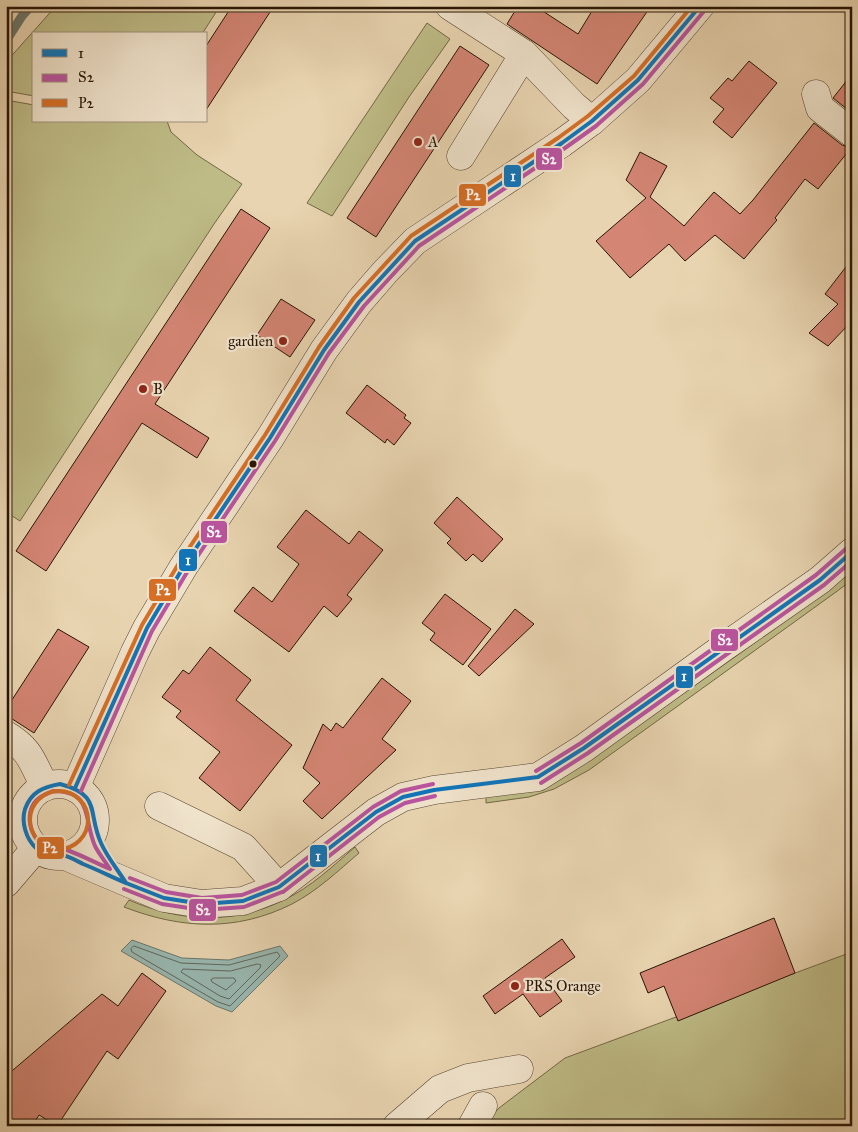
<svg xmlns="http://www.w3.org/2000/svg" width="858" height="1132" font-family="'IM FELL Great Primer',serif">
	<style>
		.green { fill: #bebb86; stroke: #726845 }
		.water { fill: #98b7b0; stroke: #6b766b }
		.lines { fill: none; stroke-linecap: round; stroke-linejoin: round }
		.shore { stroke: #60665a; stroke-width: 1 }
		.stream { stroke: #6b766b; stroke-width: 9 }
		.building { fill: #d48574; stroke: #271404 }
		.minor-casing { stroke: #57442f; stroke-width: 29 }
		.minor { stroke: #f0e3cc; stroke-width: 28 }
		.bus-1-casing { stroke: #f0e3cc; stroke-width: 8 }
		.bus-2-casing { stroke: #f0e3cc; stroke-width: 8 }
		.bus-3-casing { stroke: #f0e3cc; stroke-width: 8 }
		.bus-1 { stroke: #0f75bb; stroke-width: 4 }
		.bus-2 { stroke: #ba54a0; stroke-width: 4 }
		.bus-3 { stroke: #d66f26; stroke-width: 4 }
		.poi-dot { fill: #8f2418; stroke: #f0e3cc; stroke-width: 2 }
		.bus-dot { fill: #271404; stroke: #f0e3cc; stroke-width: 2 }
		.labels { text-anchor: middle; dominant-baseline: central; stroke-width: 4.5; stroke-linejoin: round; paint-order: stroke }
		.poi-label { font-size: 15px; fill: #271404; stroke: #f0e3cc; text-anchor: start }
		.line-badge { stroke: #f0e3cc; stroke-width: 2 }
		.badge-label { font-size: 14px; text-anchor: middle; font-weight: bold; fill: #fff }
	</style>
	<rect width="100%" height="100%" fill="#e8d4b0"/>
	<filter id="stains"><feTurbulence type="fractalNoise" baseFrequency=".004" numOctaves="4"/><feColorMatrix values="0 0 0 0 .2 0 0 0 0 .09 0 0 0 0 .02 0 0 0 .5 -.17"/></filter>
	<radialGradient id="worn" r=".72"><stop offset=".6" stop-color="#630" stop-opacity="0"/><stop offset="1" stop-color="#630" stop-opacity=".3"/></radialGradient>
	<g class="green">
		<path d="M56 6H220L202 34H34V96L6 91V62Z"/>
		<path d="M427 23 450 39 409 97 332 216 307 203Z"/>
		<path d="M6 100 34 105V121H167L171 132 197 155 242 184 214 224 20 521 6 512Z"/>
		<path d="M852 571V580L836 592 589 770 554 789 529 797 486 803V795L561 779 581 766 787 620Z"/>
		<path d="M355 847 359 853C338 871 317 891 292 904 236 932 181 929 124 907L129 900C180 922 233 925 284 900 311 887 333 866 355 847Z"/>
		<path d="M852 952V1126H483L499 1108 565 1058Z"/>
	</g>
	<path class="water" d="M132 940 182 958 229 960 280 946 288 956 232 1012 216 1006 121 951Z"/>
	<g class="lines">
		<g class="shore">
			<path d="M134 946 181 963 229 965 277 952 280 956 230 1006 218 1002 132 952 131 949Z"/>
			<path d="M258 964 261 965 260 968 229 999 220 996 181 972 183 969 230 971Z"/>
			<path d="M214 978H234L236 981 226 990 212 982 211 980Z"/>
		</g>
		<path class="stream" d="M6 41 22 16 31 6"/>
	</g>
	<g class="building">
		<path d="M232 6H274L206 110V46Z"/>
		<path d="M518 6H535L578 34 595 6H651L597 84 507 24Z"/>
		<path d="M460 46 489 65 376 237 347 218Z"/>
		<path d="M749 61 777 83 732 138 713 122 724 109 710 98 728 78 732 81Z"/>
		<path d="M852 74V113L833 98Z"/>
		<path d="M814 123 842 145 851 148 818 189 805 179 775 218 777 220 744 259 715 235 685 261 669 244 630 278 596 241 646 198 626 180 640 152 667 166 650 197 684 226 714 192 740 214 753 200Z"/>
		<path d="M241 209 270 228 155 404 209 438 197 458 142 423 46 571 16 551Z"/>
		<path d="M852 259V321L828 346 809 333 838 304 825 294Z"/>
		<path d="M281 299 315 320 290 357 257 335Z"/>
		<path d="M367 385 406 415 404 418 411 423 394 445 387 439 385 443 346 413Z"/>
		<path d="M457 497 503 539 482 562 473 554 466 561 447 543 451 539 434 523Z"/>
		<path d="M306 510 349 544 359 531 383 550 347 595 352 599 337 617 324 606 289 652 234 611 253 587 272 602 299 564 277 547Z"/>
		<path d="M445 594 491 629 463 665 430 640 435 633 422 623Z"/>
		<path d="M515 609 534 624 479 676 468 666Z"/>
		<path d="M58 629 89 647 34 733 6 715V709Z"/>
		<path d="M210 647 251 680 236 700 292 745 240 811 199 778 220 752 176 717 181 711 162 697 183 670 189 674Z"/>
		<path d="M382 678 411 701 382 739 396 750 322 819 303 801 320 783 303 768 323 724 331 731 336 723 343 728Z"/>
		<path d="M774 918 795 973 678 1021 664 986 648 993 640 973Z"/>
		<path d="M562 939 575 957 545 978 562 1001 540 1017 523 994 495 1014 483 996Z"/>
		<path d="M142 973 166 991 118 1059 107 1051 57 1126 39 1115 32 1126H6V1076L102 994 118 1006Z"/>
	</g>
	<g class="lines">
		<defs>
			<g id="minor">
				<path d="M450 6 524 54 574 106 592 121"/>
				<path d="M816 94 820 108 852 133"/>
				<path d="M461 156 524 54"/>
				<path d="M6 735C31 750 32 762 45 787"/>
				<circle cx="59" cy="820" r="36"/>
				<path d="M75 788 135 652 147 628 184 566 270 438 324 350 359 302 385 272 415 241 562 143 592 121 638 80 700 6"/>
				<path d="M159 806 243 847 279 887"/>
				<path d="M63 855 164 898 202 904 243 901 279 887 376 812 403 797 434 790 538 777 584 748 724 647 820 580 852 552"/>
				<path d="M6 883 36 848"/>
				<path d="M397 1126 440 1089 468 1078 519 1069"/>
				<path d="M472 1126 483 1106"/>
			</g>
		</defs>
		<use href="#minor" class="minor-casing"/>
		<use href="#minor" class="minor"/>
		<defs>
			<g id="bus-1">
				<path d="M60 784C102 795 87 812 101 843 107 857 118 870 126 883 112 877 98 870 83 864 77 861 69 856 62 855 53 853 44 855 36 848 26 839 21 822 25 809 31 792 43 787 60 784Z"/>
				<path d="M75 788 147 628 184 566 270 438 324 350 359 302 415 241 562 143 592 121 638 80 700 6"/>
				<path d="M126 883 164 898 202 904 243 901 279 887 376 812 403 797 434 790 538 777 584 748 820 580 852 552"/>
			</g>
			<g id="bus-2">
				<path d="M536 771 581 743 816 575 848 547"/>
				<path d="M541 783 588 753 824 585 852 561"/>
				<path d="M53 791C94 791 83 819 95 846 99 854 105 861 110 869 96 863 81 855 67 850 59 847 50 849 44 845 28 837 24 809 39 798 43 795 49 793 53 791Z"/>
				<path d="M81 791 152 631 189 569 275 441 329 353 364 306 419 246 565 148 596 126 643 84 705 10"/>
				<path d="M130 878 166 892 202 898 242 895 276 882 373 807 401 791 433 784"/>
				<path d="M124 889 162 904 202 910 244 907 282 892"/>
				<path d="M283 892 379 817 405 803 435 796"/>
			</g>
			<g id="bus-3">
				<path d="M69 785 142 625 179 563 265 435 319 347 354 298 411 236 558 138 588 116 634 76 692 6"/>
				<circle cx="59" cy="820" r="29"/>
			</g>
		</defs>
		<use href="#bus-1" class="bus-1-casing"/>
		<use href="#bus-2" class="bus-2-casing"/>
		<use href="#bus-3" class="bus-3-casing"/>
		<use href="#bus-1" class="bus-1"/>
		<use href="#bus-2" class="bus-2"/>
		<use href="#bus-3" class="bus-3"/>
	</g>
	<g class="poi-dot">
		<circle cx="418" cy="142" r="5"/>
		<circle cx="283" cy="341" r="5"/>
		<circle cx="143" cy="389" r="5"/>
		<circle cx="515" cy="986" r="5"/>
	</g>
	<circle class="bus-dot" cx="253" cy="464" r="4.5"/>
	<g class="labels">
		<g class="poi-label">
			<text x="428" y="142">A</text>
			<text x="273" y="341" text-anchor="end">gardien</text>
			<text x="153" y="389">B</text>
			<text x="525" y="986">PRS Orange</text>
		</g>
	</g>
	<g class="line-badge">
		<rect x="535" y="147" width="28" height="24" rx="5" fill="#ba54a0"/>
		<rect x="503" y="164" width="19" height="24" rx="5" fill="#0f75bb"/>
		<rect x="458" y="183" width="29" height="24" rx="5" fill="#d66f26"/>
		<rect x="200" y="520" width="28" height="24" rx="5" fill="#ba54a0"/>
		<rect x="178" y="548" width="20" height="24" rx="5" fill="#0f75bb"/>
		<rect x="148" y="578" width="29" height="24" rx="5" fill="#d66f26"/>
		<rect x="710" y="628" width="29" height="24" rx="5" fill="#ba54a0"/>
		<rect x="675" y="665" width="19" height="24" rx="5" fill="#0f75bb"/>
		<rect x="36" y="836" width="29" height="24" rx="5" fill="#d66f26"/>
		<rect x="309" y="844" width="19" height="24" rx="5" fill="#0f75bb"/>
		<rect x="188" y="898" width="29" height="24" rx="5" fill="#ba54a0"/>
	</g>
	<g class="badge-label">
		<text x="549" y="164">S2</text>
		<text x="513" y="181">1</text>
		<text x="473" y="200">P2</text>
		<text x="214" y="537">S2</text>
		<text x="188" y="565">1</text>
		<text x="163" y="595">P2</text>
		<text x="725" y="645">S2</text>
		<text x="684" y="681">1</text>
		<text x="50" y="853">P2</text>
		<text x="318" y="861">1</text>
		<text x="203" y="915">S2</text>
	</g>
	<rect width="858" height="1132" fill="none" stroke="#e8d4b0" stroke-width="25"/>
	<rect x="8" y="8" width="843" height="1117" fill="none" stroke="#271404" stroke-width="2.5"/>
	<rect x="12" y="12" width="833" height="1107" fill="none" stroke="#271404"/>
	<rect x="32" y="32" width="175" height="90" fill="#f0e3cc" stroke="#a0907c"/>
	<rect x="42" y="49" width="25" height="8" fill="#0f75bb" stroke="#a0907c"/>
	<text x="78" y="58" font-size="15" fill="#271404">1</text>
	<rect x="42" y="74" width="25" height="8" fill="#ba54a0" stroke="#a0907c"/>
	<text x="78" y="82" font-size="15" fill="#271404">S2</text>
	<rect x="42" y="99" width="25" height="8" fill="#d66f26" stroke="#a0907c"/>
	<text x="78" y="108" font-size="15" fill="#271404">P2</text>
	<rect width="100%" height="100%" filter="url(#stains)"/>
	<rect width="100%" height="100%" fill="url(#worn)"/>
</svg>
